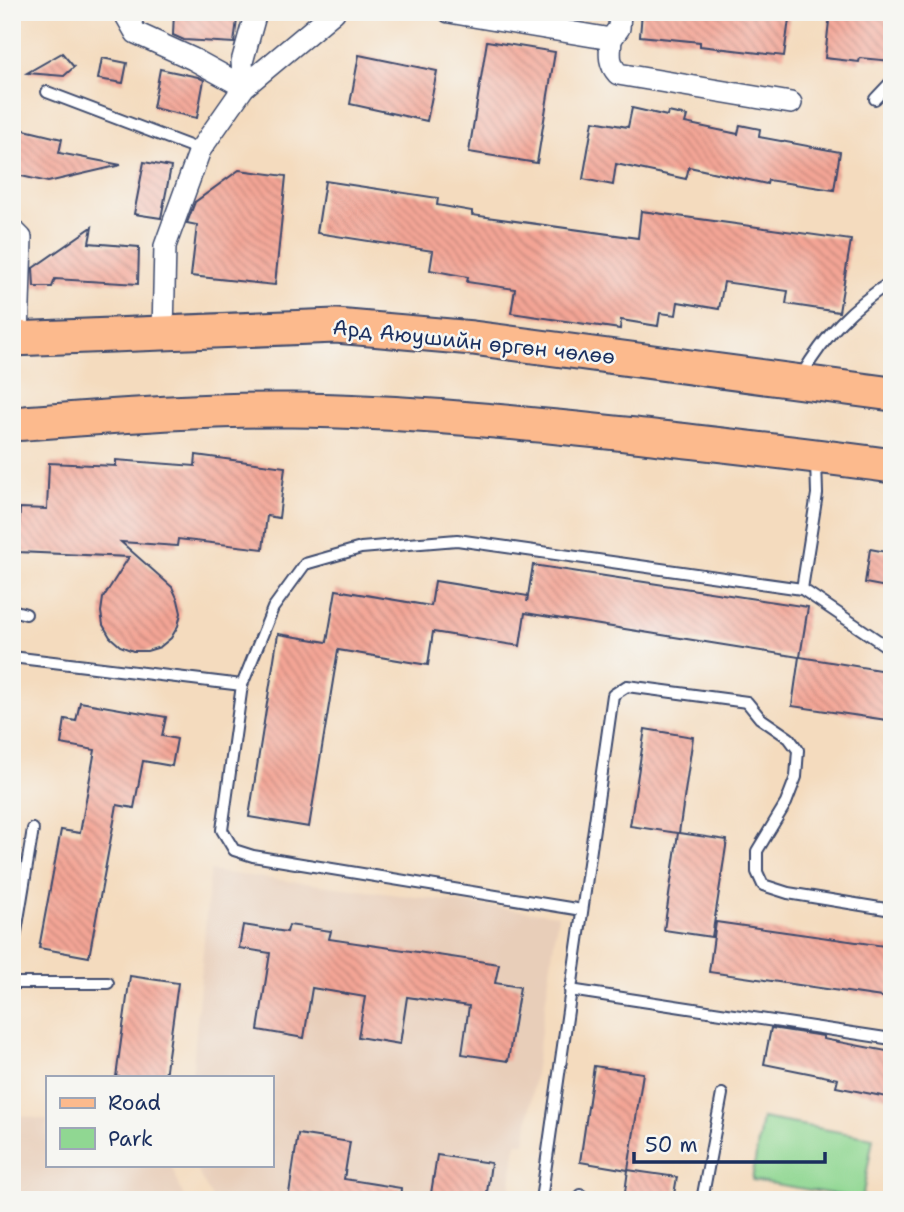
<svg xmlns="http://www.w3.org/2000/svg" width="904" height="1212" font-family="'Shantell Sans',sans-serif">
	<style>
		.built { fill: #e8ceb9 }
		.park { fill: #90d792; stroke: #568378; stroke-width: 2 }
		.building { fill: url(#building-back-hatch) }
		.lines { fill: none; stroke-linecap: round; stroke-linejoin: round }
		.service-casing { stroke: #3c496c; stroke-width: 14 }
		.minor-casing { stroke: #3c496c; stroke-width: 24 }
		.primary-casing { stroke: #3c496c; stroke-width: 37 }
		.service { stroke: #fff; stroke-width: 10 }
		.minor { stroke: #fff; stroke-width: 21 }
		.primary { stroke: #fcba8d; stroke-width: 33 }
		.labels { text-anchor: middle; dominant-baseline: central; stroke-width: 5; stroke-linejoin: round; paint-order: stroke }
		.street-label { font-size: 21px; fill: #1b2f5e; stroke: #f6f6f2 }
	</style>
	<defs>
		<pattern id="building-back-hatch" width="6" height="6" patternUnits="userSpaceOnUse" patternTransform="scale(1.75)"><rect width="6" height="6" fill="#f4a595"/><path d="M-1 5l2 2M0 0l6 6M5-1l2 2" fill="none" stroke="#c5877d"/></pattern>
	</defs>
	<rect width="100%" height="100%" fill="#f6f6f2"/>
	<filter id="ink" filterUnits="userSpaceOnUse"><feTurbulence type="fractalNoise" baseFrequency=".0143" numOctaves="2"/><feDisplacementMap in="SourceGraphic" scale="14" xChannelSelector="R" yChannelSelector="G"/><feConvolveMatrix kernelMatrix="1 2 1 2 8 2 1 2 1" color-interpolation-filters="sRGB"/></filter>
	<filter id="wash" filterUnits="userSpaceOnUse"><feTurbulence type="fractalNoise" baseFrequency=".00686" numOctaves="4" result="noise"/><feDisplacementMap in="SourceGraphic" scale="28" xChannelSelector="R" yChannelSelector="G"/><feGaussianBlur stdDeviation="1.57" result="paint"/><feColorMatrix in="noise" values="0 0 0 0 0 0 0 0 0 0 0 0 0 0 0 0 0 1.4 0 .05"/><feComposite in="paint" operator="in"/></filter>
	<g filter="url(#wash)">
		<rect width="100%" height="100%" fill="#f4dbbe"/>
		<g class="built">
			<path d="M210 871 558 915 525 1143H516L509 1200H213L194 1165H271V1077H192Z"/>
			<path d="M12 1114 47 1120V1165H171L185 1200H12Z"/>
		</g>
		<path class="park" d="M762 1118 873 1138 862 1199 752 1180Z"/>
		<g id="blocks">
			<g class="building">
				<path d="M174 12H238L234 43 184 40 173 35Z"/>
				<path d="M642 12H790L784 56 700 46V42L640 36Z"/>
				<path d="M830 12H848L892 18V61L860 58 859 62 825 58Z"/>
				<path d="M487 41 555 52 537 163 469 152Z"/>
				<path d="M62 53 74 67 64 76 27 73Z"/>
				<path d="M359 55 437 71 427 121 350 104Z"/>
				<path d="M102 58 127 63 123 83 98 79Z"/>
				<path d="M160 69 198 77 204 80 197 118 153 108Z"/>
				<path d="M632 108 667 116 668 112 687 116 685 123 738 134 740 125 760 129 759 137 840 152 834 190 768 180 767 184 689 167 686 179 616 164 613 185 583 179 593 121 628 127Z"/>
				<path d="M12 127 62 139 59 153 121 165 48 182 12 174Z"/>
				<path d="M144 162 171 167 161 218 134 214Z"/>
				<path d="M239 170 286 176 275 285 191 276 197 225 187 223 195 202Z"/>
				<path d="M325 181 438 198 437 205 472 211V215L638 238 641 211 851 240 839 312 786 304 788 291 724 282 719 309 678 302 676 315 660 313 658 326 621 320 620 329 511 313 515 289 467 282 468 277 430 270 433 251 317 233Z"/>
				<path d="M92 227 89 243 139 247 138 284 55 279 52 287H34L33 268Z"/>
				<path d="M196 455 285 467 279 518 267 516 263 549 178 539 177 546 121 542 172 587 178 600 181 613 178 626 171 638 160 647 147 651H133L120 646 110 637 103 625 101 612 103 598 129 557 18 552 20 508 47 509 49 463 116 466V460L195 466Z"/>
				<path d="M870 549 892 553V588L865 583Z"/>
				<path d="M533 565 808 607 800 657 892 672 887 720 792 706 799 657 525 613 520 646 433 632 428 665 338 650 309 827 249 817 278 634 327 642 336 590 431 606 435 581 528 596 527 602Z"/>
				<path d="M80 702 166 717 162 736 177 739 172 766 143 761 134 808 117 805 89 957 39 948 61 830 80 833 95 750 61 744 65 719 76 721Z"/>
				<path d="M645 729 693 737 679 833 727 840 712 937 664 930 678 833 630 826Z"/>
				<path d="M716 922 892 947 889 998 709 972Z"/>
				<path d="M243 925 287 932 289 925 331 931 329 939 499 964 495 983 520 987 508 1061 462 1054 469 1006 407 997 400 1044 358 1037 365 997 312 988 304 1038 258 1030 270 953 239 948Z"/>
				<path d="M130 976 178 983 165 1077H116Z"/>
				<path d="M771 1028 823 1036V1039L892 1052V1098L836 1087 838 1079 764 1064Z"/>
				<path d="M594 1066 643 1073 628 1170 580 1162Z"/>
				<path d="M298 1134 350 1142 344 1179 401 1188 400 1200H288Z"/>
				<path d="M437 1155 491 1163 486 1200H430Z"/>
				<path d="M628 1170 677 1177 673 1200H624Z"/>
			</g>
		</g>
	</g>
	<g filter="url(#ink)">
		<use href="#blocks" fill-opacity="0" stroke="#3c496c" stroke-width="2"/>
		<g class="lines">
			<defs>
				<g id="service">
					<path d="M47 92 200 150"/>
					<path d="M875 99 892 81"/>
					<path d="M801 376C826 334 851 308 892 281"/>
					<path d="M802 589 817 494 816 460"/>
					<path d="M12 610 26 614"/>
					<path d="M12 657 242 685"/>
					<path d="M582 910 253 856 234 850 222 830 242 685 273 608 305 564 361 548 457 540 802 589 892 650"/>
					<path d="M12 956 33 829"/>
					<path d="M12 983H108"/>
					<path d="M570 990 892 1039"/>
					<path d="M541 1200 613 695 627 686 747 702 760 718 789 738 798 750 796 777 786 803 757 851V872L763 885 788 893 892 910"/>
					<path d="M581 1200V1195"/>
					<path d="M702 1200 722 1094"/>
				</g>
				<g id="minor">
					<path d="M124 12 136 33 193 59 244 87 242 62 256 12"/>
					<path d="M449 12 611 39 619 28 620 12"/>
					<path d="M611 39C610 53 608 63 618 74L791 103"/>
					<path d="M12 229 21 238 18 339"/>
					<path d="M163 332 165 246 200 150 244 87 334 12"/>
				</g>
				<g id="primary">
					<path d="M12 339 336 326 473 338 892 394"/>
					<path d="M12 424C105 417 199 409 292 410 407 411 521 423 635 435 721 445 806 454 892 466"/>
				</g>
			</defs>
			<use href="#service" class="service-casing"/>
			<use href="#minor" class="minor-casing"/>
			<use href="#primary" class="primary-casing"/>
			<use href="#service" class="service"/>
			<use href="#minor" class="minor"/>
			<use href="#primary" class="primary"/>
		</g>
	</g>
	<g class="labels">
		<g class="street-label">
			<text transform="translate(474 342) rotate(6)">Ард Аюушийн өргөн чөлөө</text>
		</g>
	</g>
	<rect width="904" height="1212" fill="none" stroke="#f6f6f2" stroke-width="42"/>
	<rect x="46" y="1076" width="228" height="91" fill="#f6f6f2" stroke="#9ea6b7" stroke-width="2"/>
	<rect x="60" y="1098" width="35" height="10" fill="#fcba8d" stroke="#9ea6b7" stroke-width="2"/>
	<text x="108" y="1110" font-size="21" fill="#1b2f5e">Road</text>
	<rect x="60" y="1128" width="35" height="21" fill="#90d792" stroke="#9ea6b7" stroke-width="2"/>
	<text x="108" y="1146" font-size="21" fill="#1b2f5e">Park</text>
	<path d="M634 1152v10h191v-10" fill="none" stroke="#1b2f5e" stroke-width="3.5"/>
	<text x="645" y="1152" font-size="21" fill="#1b2f5e" stroke="#f6f6f2" stroke-width="5" paint-order="stroke">50 m</text>
</svg>
